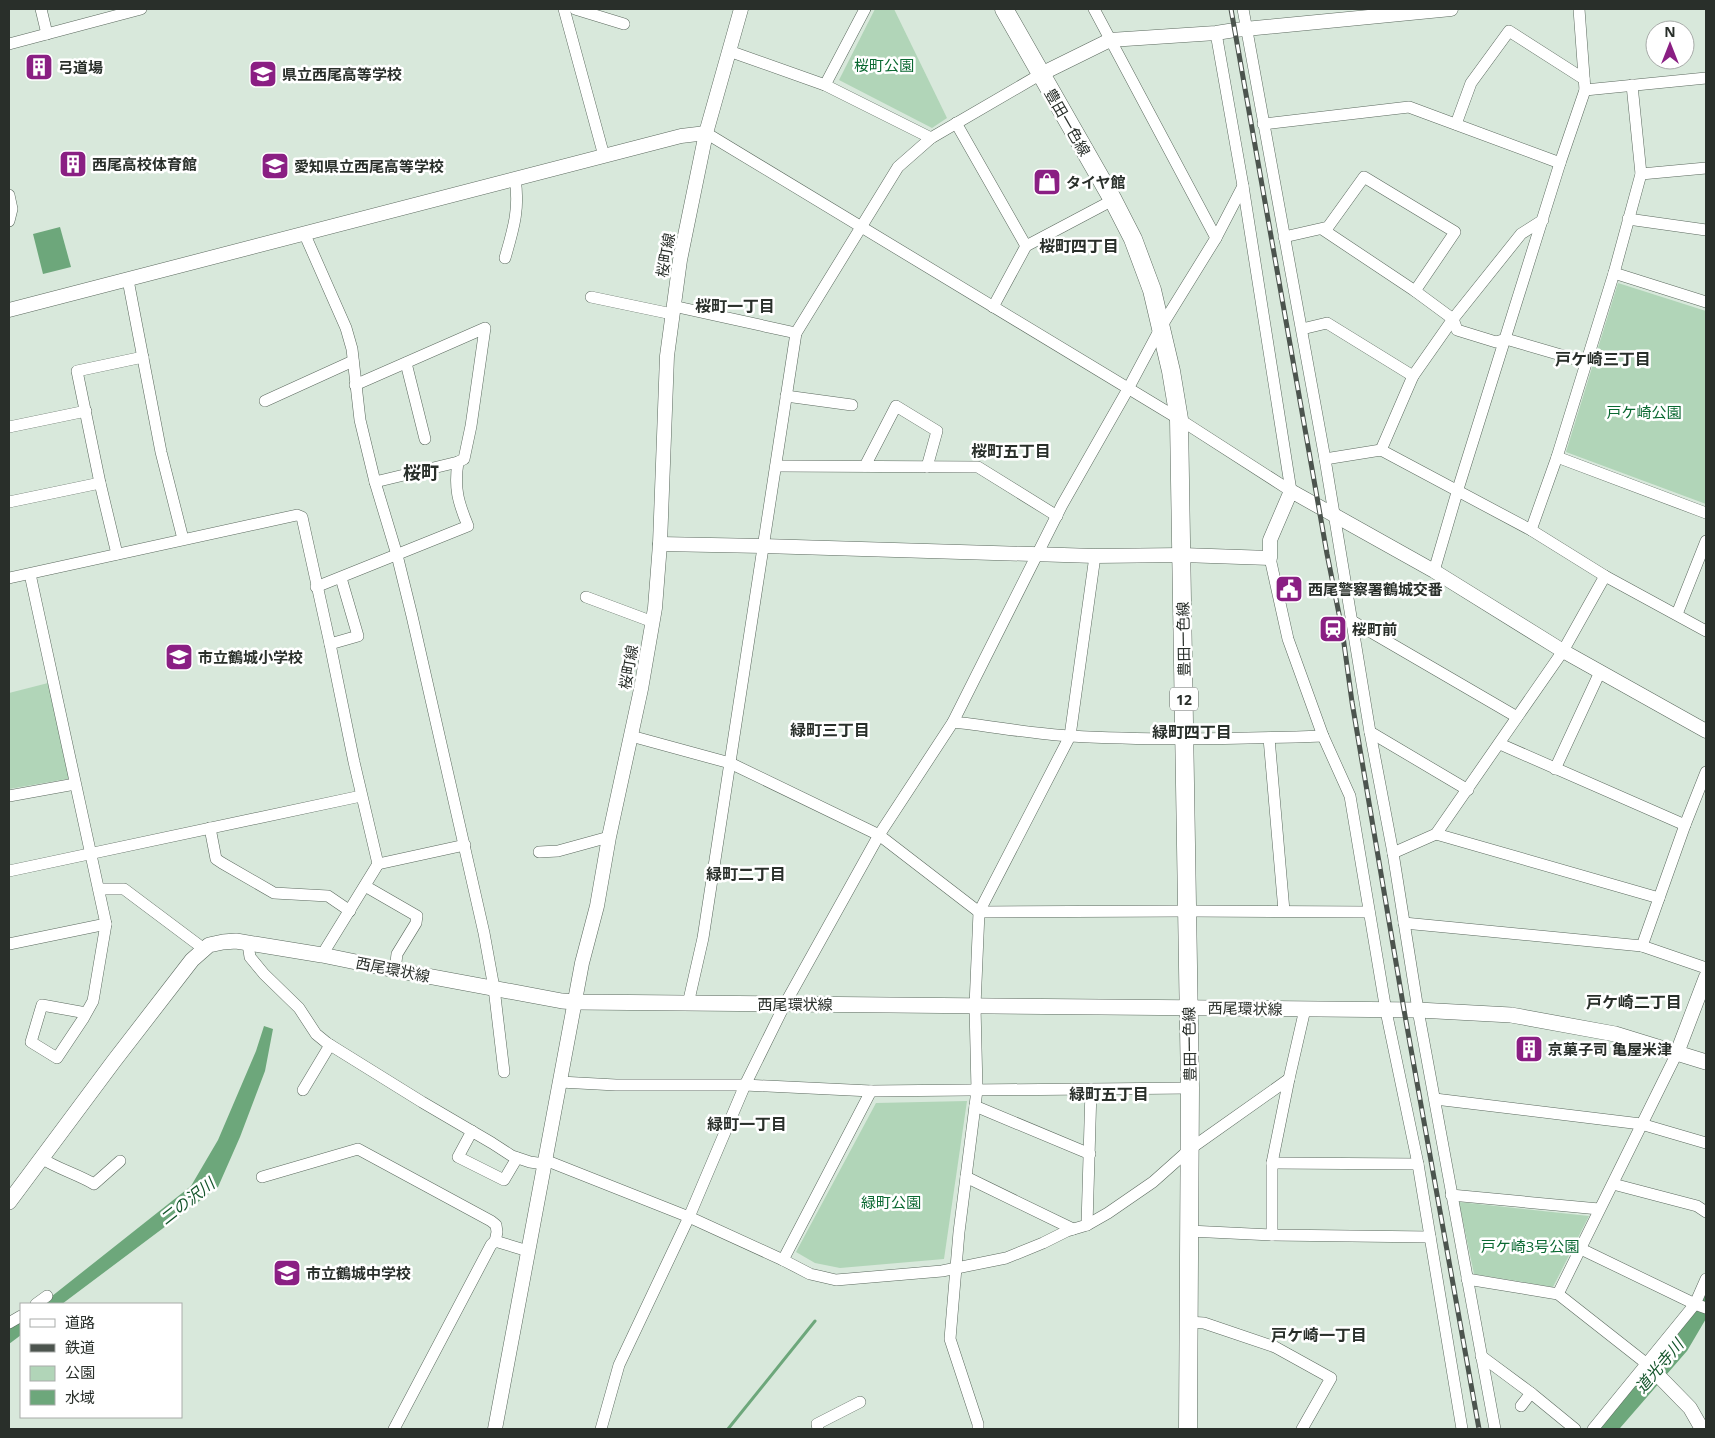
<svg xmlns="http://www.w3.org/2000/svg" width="1715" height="1438" font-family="'Open Sans','Noto Sans JP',sans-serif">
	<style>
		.green { fill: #b1d5b8 }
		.water { fill: #6da77b }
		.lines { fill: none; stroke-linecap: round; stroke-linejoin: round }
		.stream { stroke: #6da77b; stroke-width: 3 }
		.river { stroke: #6da77b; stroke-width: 20 }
		.minor-casing { stroke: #5b695e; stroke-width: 12 }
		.tertiary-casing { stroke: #5b695e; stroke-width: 15 }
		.secondary-casing { stroke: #5b695e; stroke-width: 16 }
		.primary-casing { stroke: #5b695e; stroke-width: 19 }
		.minor { stroke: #fff; stroke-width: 11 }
		.tertiary { stroke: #fff; stroke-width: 14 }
		.secondary { stroke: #fff; stroke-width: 15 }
		.primary { stroke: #fff; stroke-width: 18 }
		.rail-casing { stroke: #4c544e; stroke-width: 5 }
		.rail { stroke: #fff; stroke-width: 3; stroke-dasharray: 9; stroke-linecap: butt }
		.labels { text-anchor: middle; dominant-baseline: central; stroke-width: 5; stroke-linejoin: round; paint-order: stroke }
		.shield { fill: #fff; stroke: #696d6a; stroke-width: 1 }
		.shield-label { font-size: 14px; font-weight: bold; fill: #292f2a }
		.park-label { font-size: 15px; fill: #0b6932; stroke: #fff }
		.poi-label { font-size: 15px; font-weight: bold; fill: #292f2a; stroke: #fff; text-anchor: start }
		.street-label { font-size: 15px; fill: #292f2a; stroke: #fff }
		.neighbourhood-label { font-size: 16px; font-weight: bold; fill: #292f2a; stroke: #fff }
		.water-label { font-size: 16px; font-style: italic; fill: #14552b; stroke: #fff }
		.quarter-label { font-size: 18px; font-weight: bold; fill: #292f2a; stroke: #fff }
	</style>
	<rect width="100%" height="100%" fill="#d8e8db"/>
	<g class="green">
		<path d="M875 9H894L947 118 932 128 839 80Z"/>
		<path d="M1618 283 1706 311V504L1566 452Z"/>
		<path d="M52 682 73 778 9 789V693Z"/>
		<path d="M967 1101 944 1259 840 1268 815 1263 796 1252 876 1103Z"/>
		<path d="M1459 1202 1589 1216 1553 1287 1474 1274Z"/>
	</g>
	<g class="water">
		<path d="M60 227 71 267 43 274 33 234Z"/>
		<path d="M264 1026 273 1029 265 1071 240 1137 218 1187 62 1304H42L191 1186 218 1140 256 1051Z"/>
		<path d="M21 1321V1335L9 1344V1329Z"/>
	</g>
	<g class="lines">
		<path class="stream" d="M728 1429 815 1321"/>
		<path class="river" d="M1606 1429 1679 1345 1706 1299"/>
		<defs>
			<g id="minor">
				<path d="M41 9 47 34"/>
				<path d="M564 9 604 156"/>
				<path d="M575 9 624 24"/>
				<path d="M1094 9 1216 238"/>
				<path d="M1243 9 1325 459 1370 732 1393 853 1418 1010 1495 1429"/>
				<path d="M1216 33 1243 186 1291 491"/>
				<path d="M9 44 141 9"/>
				<path d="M729 51 825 85 931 138"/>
				<path d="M825 85 865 9"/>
				<path d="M1585 90 1706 78"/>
				<path d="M956 123 1026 246"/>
				<path d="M1263 124 1409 107 1560 163"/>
				<path d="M1456 124 1471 83 1509 31 1584 79"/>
				<path d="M706 133 1179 419 1291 491"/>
				<path d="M1641 174 1706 168"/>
				<path d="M9 195 12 209 9 221"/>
				<path d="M1628 219 1706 230"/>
				<path d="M305 235 346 328 352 349 360 420 375 482 397 555 412 616 484 933 494 988 504 1072"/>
				<path d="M1284 237 1328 227 1364 177 1455 232 1415 291 1322 229"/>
				<path d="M505 258C513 230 520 209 515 179"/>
				<path d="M1614 273 1706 302"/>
				<path d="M128 280 161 452 183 539"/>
				<path d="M1415 291 1453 319 1457 330 1496 342 1506 339 1585 362"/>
				<path d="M591 297 672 314"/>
				<path d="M673 306 796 333"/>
				<path d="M993 307 1026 246 1113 200"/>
				<path d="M1302 329 1327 323 1413 376"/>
				<path d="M406 363 425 439"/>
				<path d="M786 396 852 405"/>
				<path d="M265 401 353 361"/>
				<path d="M9 427 86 411"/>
				<path d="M1381 450 1413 376 1453 319 1521 234 1543 220"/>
				<path d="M1557 457 1706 513"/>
				<path d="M1325 459 1381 450 1531 530 1605 576 1706 631"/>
				<path d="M776 466 978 467 1057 516"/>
				<path d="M865 466 896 406 937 431 927 467"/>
				<path d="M375 482 458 462"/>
				<path d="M9 502 100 483"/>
				<path d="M1531 530 1557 457 1614 273 1641 174 1632 85"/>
				<path d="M117 554 100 483 77 371 143 357"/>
				<path d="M1270 558 1288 639 1323 736 1350 796 1386 1011 1418 1164 1462 1429"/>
				<path d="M1434 571 1458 489 1560 163 1585 90 1579 9"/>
				<path d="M30 574 106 924 93 1001 83 1019 57 1058 31 1042 42 1005 86 1013"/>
				<path d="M9 578 297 515 302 517 330 644 354 762 378 864 322 955"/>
				<path d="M316 587 468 526C458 502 454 488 458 462L464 459 471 426 485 328 355 385"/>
				<path d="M586 597 653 622"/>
				<path d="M1677 614 1706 541"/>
				<path d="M1352 621 1517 717"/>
				<path d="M330 644 358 636 341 578"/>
				<path d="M953 722C992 726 1031 734 1071 736 1154 741 1239 739 1323 736"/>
				<path d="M1370 732 1468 790"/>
				<path d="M631 736 730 763 879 835 979 912 1187 911 1369 912"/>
				<path d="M1269 738 1284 911"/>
				<path d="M1500 744 1685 825"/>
				<path d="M1555 769 1600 672"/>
				<path d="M9 796 75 784"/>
				<path d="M210 828 216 859 222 863 274 893 328 896 350 911"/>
				<path d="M1436 834 1659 898"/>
				<path d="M539 852 558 851 609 837"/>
				<path d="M1393 853 1436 834 1563 651 1605 576"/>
				<path d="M378 864 465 845"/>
				<path d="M9 871 361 796"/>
				<path d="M365 886 417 916 416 923 397 954 395 970"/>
				<path d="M99 889H124L204 949"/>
				<path d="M1404 923 1642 946 1706 968"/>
				<path d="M9 944 106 924"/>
				<path d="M248 944 250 957 264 974 299 1008 316 1034 327 1043 422 1102 492 1143 512 1156 530 1162 544 1164"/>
				<path d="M1642 946 1685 825 1706 772"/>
				<path d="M688 1004 703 938 796 333 898 167 931 138 1041 74"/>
				<path d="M560 1082 616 1085H745L871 1091 1190 1088"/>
				<path d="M303 1090 330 1045"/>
				<path d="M1435 1099 1641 1124 1706 1143"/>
				<path d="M975 1106 1090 1154"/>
				<path d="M472 1131 458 1157 504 1180 517 1158"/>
				<path d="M41 1158C58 1169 77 1174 94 1184L120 1161"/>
				<path d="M545 1160 689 1217 783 1260 810 1274 836 1280 942 1271 1006 1258 1043 1243 1067 1231 1087 1225 1108 1213 1153 1182 1190 1149 1289 1079"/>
				<path d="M1272 1163 1418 1164"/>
				<path d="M262 1177 358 1149 491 1221 496 1225 497 1232 495 1242"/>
				<path d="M966 1177 1073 1229"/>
				<path d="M1613 1184 1697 1206 1706 1212"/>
				<path d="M1451 1195 1599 1209"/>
				<path d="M1087 1225 1091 1089"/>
				<path d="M1189 1231 1272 1235 1430 1237"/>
				<path d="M1272 1235V1163L1289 1079 1305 1009"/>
				<path d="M1581 1249 1695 1304 1706 1308"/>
				<path d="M783 1260 871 1091"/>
				<path d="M1467 1279 1558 1294 1647 1364"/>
				<path d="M1558 1294 1677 1053"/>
				<path d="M36 1304 47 1296"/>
				<path d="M1188 1322 1204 1323 1275 1347 1331 1378 1302 1429"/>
				<path d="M9 1323 21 1316"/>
				<path d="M1481 1356 1531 1393"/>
				<path d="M1521 1406 1531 1393 1575 1429"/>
				<path d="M394 1429 491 1245 495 1241 528 1251"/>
				<path d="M601 1429 619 1365 689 1217 745 1085 785 1004 879 835 953 722 1062 505 1128 389 1161 327 1216 238 1243 186"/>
				<path d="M818 1429 817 1424 860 1402"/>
				<path d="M978 1429V1424L950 1339 959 1232 977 1090 975 1006 979 912 1070 736 1095 556"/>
				<path d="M1593 1429 1695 1304 1706 1279"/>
			</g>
			<g id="tertiary">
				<path d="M1041 74 1110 40 1216 33 1235 30 1451 9"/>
				<path d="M9 310 681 136 706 133"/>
				<path d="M660 544 763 546 1095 556 1182 555 1270 558V540L1291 491 1434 571 1563 651 1706 731"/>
				<path d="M1677 1053 1706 977"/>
				<path d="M1647 1364 1690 1408 1702 1429"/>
				<path d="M495 1429 582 963 597 906 609 837 641 689 655 608 660 544 667 356 680 260 706 133 741 9"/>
			</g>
			<path id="secondary" d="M9 1202 114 1061 192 960 209 945 223 942 236 941 322 955 395 970 562 1001 576 1002 1418 1010 1511 1015 1615 1034 1706 1062"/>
			<path id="primary" d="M1004 9 1113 200 1133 239 1152 290 1171 371 1179 419 1190 1088 1188 1429"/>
		</defs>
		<use href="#minor" class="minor-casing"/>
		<use href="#tertiary" class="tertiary-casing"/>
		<use href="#secondary" class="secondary-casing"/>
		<use href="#primary" class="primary-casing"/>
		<use href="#minor" class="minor"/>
		<use href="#tertiary" class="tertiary"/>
		<use href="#secondary" class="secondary"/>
		<use href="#primary" class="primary"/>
		<defs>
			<path id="rail" d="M1231 9 1327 554 1342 629 1352 702 1404 1010 1479 1429"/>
		</defs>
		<use href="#rail" class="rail-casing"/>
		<use href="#rail" class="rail"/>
	</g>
	<defs>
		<symbol id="building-square" viewBox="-11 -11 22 22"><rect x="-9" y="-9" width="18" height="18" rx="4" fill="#8a1f83" stroke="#fff"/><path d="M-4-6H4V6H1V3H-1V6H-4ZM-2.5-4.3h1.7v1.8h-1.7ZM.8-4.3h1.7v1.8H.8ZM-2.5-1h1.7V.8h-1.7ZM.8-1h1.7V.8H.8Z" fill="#fff"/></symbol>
		<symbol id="school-square" viewBox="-11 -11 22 22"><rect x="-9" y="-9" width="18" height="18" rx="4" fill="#8a1f83" stroke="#fff"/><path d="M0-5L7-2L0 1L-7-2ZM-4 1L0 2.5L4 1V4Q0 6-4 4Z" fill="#fff"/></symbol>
		<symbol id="shop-square" viewBox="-11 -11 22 22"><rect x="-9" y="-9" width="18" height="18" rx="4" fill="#8a1f83" stroke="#fff"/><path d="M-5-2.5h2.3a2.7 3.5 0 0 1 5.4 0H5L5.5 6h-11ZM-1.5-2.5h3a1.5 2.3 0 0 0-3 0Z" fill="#fff"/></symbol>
		<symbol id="civic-square" viewBox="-11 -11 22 22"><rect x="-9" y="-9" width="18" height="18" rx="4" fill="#8a1f83" stroke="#fff"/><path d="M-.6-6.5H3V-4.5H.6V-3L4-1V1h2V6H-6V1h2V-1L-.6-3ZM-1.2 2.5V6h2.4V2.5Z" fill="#fff"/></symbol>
		<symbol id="station-square" viewBox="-11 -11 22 22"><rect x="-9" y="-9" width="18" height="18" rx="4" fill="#8a1f83" stroke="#fff"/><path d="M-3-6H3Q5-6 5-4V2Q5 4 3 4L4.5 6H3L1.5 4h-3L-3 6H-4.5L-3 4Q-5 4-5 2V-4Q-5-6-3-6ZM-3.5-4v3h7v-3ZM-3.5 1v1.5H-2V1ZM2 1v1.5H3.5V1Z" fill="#fff"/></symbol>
	</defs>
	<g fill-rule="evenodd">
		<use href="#building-square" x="23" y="51" width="32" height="32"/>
		<use href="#school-square" x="247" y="58" width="32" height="32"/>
		<use href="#building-square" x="57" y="148" width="32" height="32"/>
		<use href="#school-square" x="259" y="150" width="32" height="32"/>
		<use href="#shop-square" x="1031" y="166" width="32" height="32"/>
		<use href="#civic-square" x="1273" y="573" width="32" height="32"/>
		<use href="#station-square" x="1317" y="613" width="32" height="32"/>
		<use href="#school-square" x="163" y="641" width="32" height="32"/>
		<use href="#building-square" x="1513" y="1033" width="32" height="32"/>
		<use href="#school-square" x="271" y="1257" width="32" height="32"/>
	</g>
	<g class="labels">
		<rect class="shield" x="1170" y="687.5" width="28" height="23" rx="4"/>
		<g class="shield-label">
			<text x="1184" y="699">12</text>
		</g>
		<g class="park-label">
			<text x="884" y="65">桜町公園</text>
			<text x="1644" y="412">戸ケ崎公園</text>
			<text x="891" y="1202">緑町公園</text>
			<text x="1530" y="1246">戸ケ崎3号公園</text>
		</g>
		<g class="poi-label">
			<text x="58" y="67">弓道場</text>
			<text x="282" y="74">県立西尾高等学校</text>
			<text x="92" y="164">西尾高校体育館</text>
			<text x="294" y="166">愛知県立西尾高等学校</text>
			<text x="1066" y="182">タイヤ館</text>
			<text x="1308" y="589">西尾警察署鶴城交番</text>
			<text x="1352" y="629">桜町前</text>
			<text x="198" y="657">市立鶴城小学校</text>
			<text x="1548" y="1049">京菓子司 亀屋米津</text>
			<text x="306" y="1273">市立鶴城中学校</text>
		</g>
		<g class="street-label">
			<text transform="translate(1068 122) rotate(60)">豊田一色線</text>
			<text transform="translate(665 255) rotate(-80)">桜町線</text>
			<text transform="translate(1183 639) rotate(-91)">豊田一色線</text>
			<text transform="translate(628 667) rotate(-80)">桜町線</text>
			<text transform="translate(393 969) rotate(11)">西尾環状線</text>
			<text x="795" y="1004">西尾環状線</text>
			<text transform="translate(1245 1008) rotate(1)">西尾環状線</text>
			<text transform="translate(1189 1044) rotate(-91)">豊田一色線</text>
		</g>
		<g class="neighbourhood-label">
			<text x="1079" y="246">桜町四丁目</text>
			<text x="735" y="306">桜町一丁目</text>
			<text x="1603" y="359">戸ケ崎三丁目</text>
			<text x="1011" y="451">桜町五丁目</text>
			<text x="830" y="730">緑町三丁目</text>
			<text x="1192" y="732">緑町四丁目</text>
			<text x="746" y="874">緑町二丁目</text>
			<text x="1634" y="1002">戸ケ崎二丁目</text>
			<text x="1109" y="1094">緑町五丁目</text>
			<text x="747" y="1124">緑町一丁目</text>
			<text x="1319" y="1335">戸ケ崎一丁目</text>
		</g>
		<g class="water-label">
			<text transform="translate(187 1201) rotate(-38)">二の沢川</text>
			<text transform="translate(1659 1366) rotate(-50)">道光寺川</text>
		</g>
		<g class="quarter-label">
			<text x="421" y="472">桜町</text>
		</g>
	</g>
	<rect width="1715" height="1438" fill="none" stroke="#292f2a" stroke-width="20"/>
	<rect x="20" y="1303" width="162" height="115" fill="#ffffff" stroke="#a9acaa"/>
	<rect x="30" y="1319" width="25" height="8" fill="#ffffff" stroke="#a9acaa"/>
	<text x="65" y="1328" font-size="15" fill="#292f2a">道路</text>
	<rect x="30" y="1344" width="25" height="8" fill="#4c544e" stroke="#a9acaa"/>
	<text x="65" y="1353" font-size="15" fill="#292f2a">鉄道</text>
	<rect x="30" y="1366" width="25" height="15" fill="#b1d5b8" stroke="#a9acaa"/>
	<text x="65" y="1378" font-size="15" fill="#292f2a">公園</text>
	<rect x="30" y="1390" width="25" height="15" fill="#6da77b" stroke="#a9acaa"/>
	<text x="65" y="1403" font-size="15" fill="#292f2a">水域</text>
	<g transform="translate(1670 45)"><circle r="24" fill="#ffffff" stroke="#a9acaa"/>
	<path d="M0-4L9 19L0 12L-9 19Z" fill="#8a1f83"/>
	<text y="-8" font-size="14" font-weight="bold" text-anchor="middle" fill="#292f2a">N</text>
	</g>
</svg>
